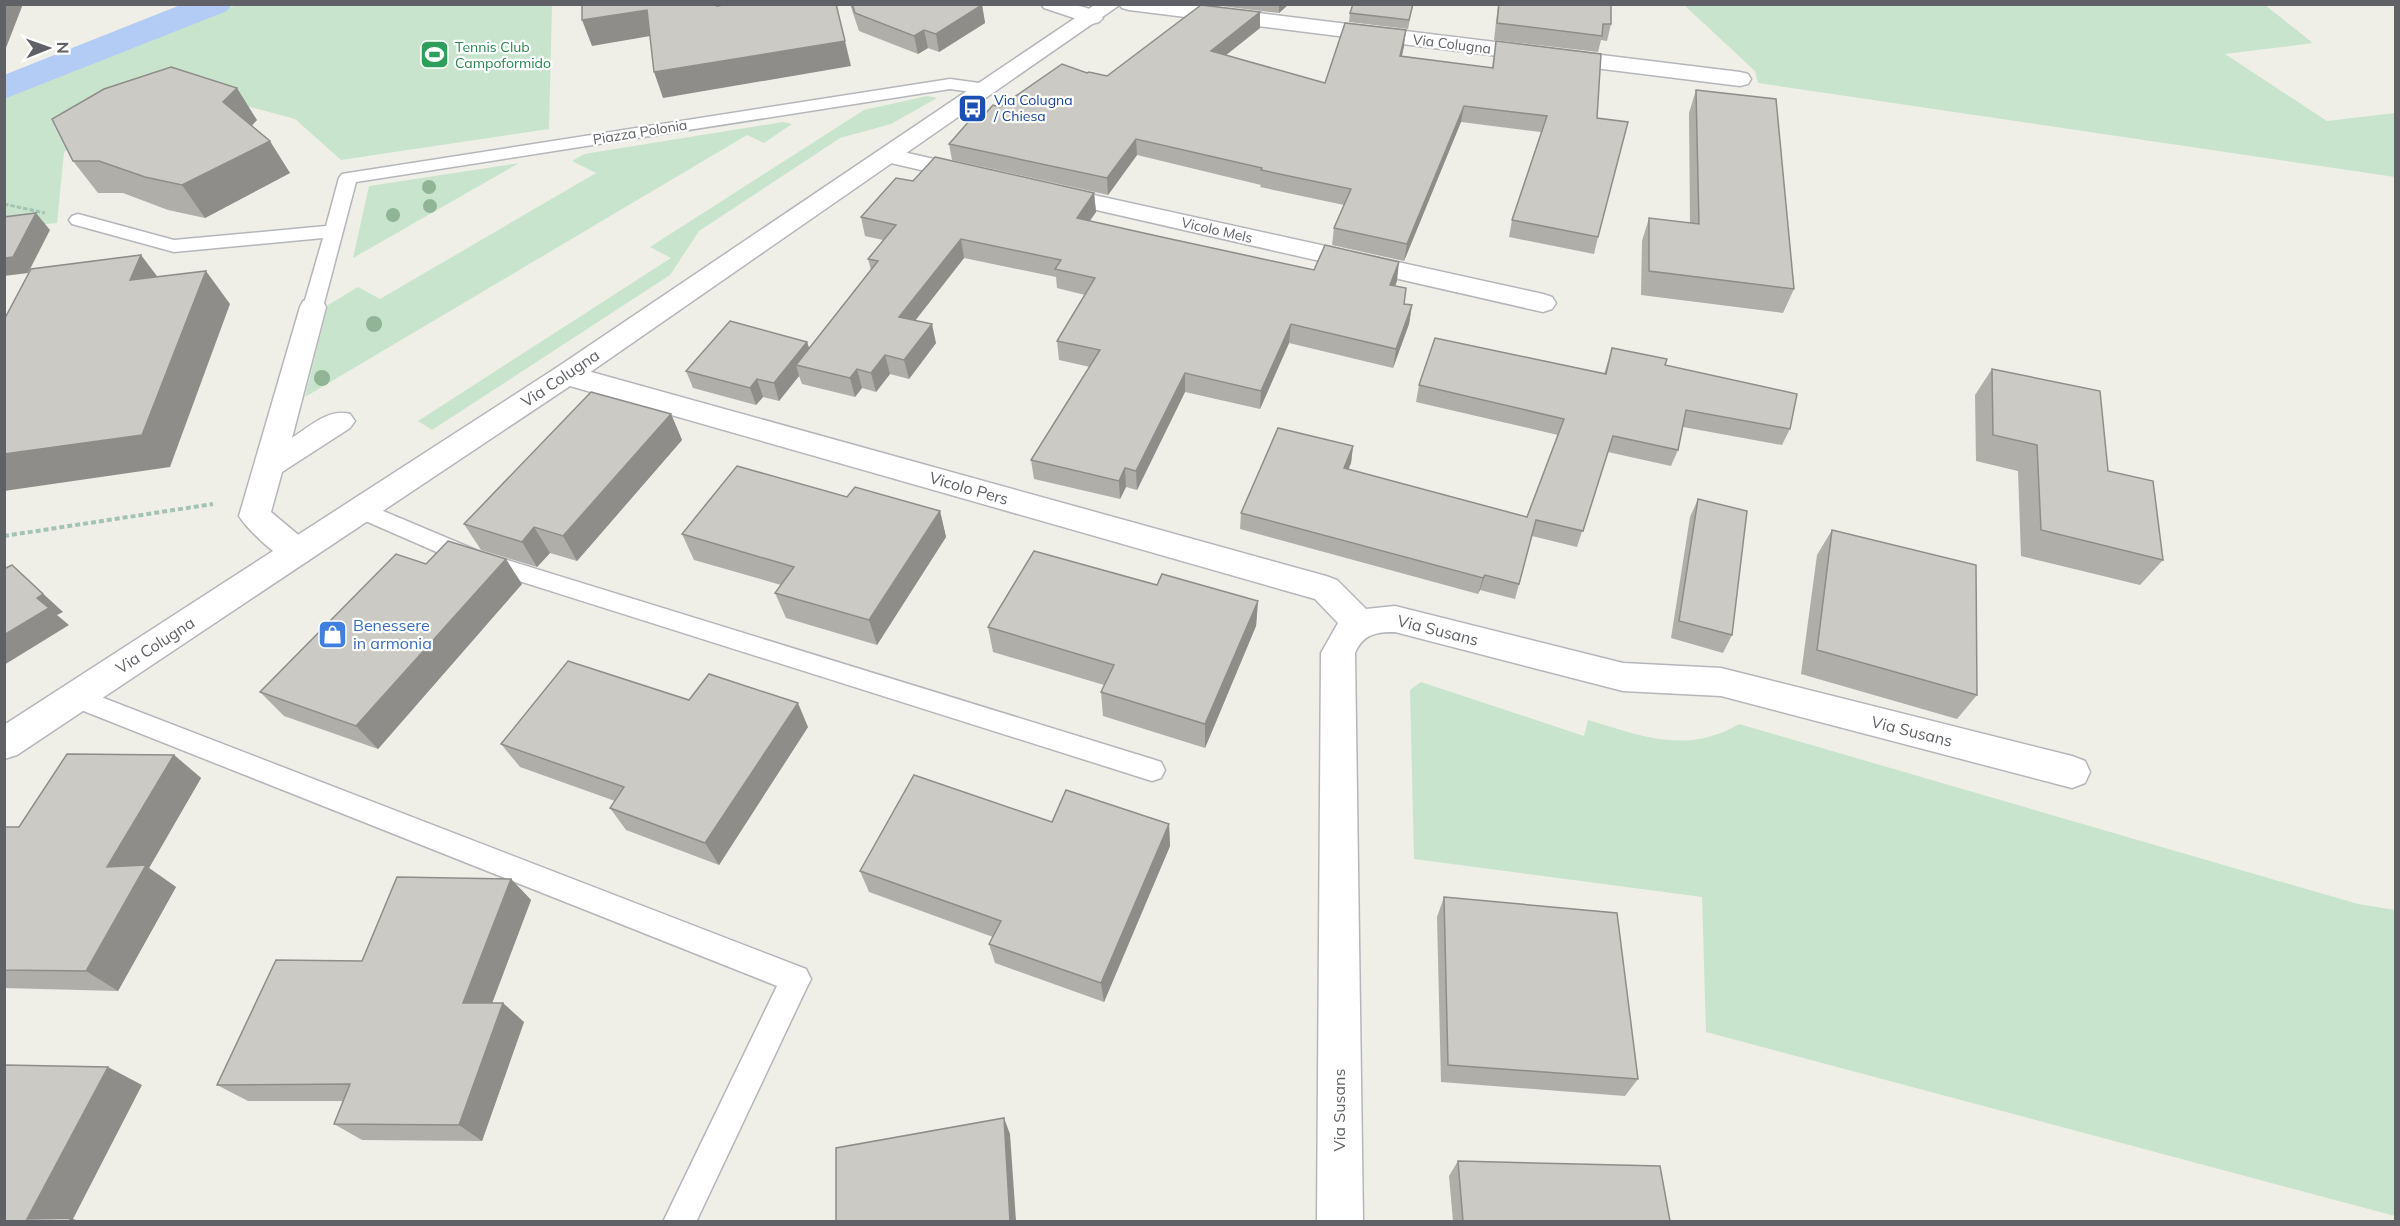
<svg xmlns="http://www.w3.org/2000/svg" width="2400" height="1226" font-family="Mulish,sans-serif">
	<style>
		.green { fill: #c8e4cd }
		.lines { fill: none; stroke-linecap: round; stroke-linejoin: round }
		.canal { fill: #b3ccf5; fill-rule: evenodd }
		.service-casing { stroke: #b5b6bb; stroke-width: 3 }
		.pedestrian-casing { stroke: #b5b6bb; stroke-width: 3 }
		.minor-casing { stroke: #b5b6bb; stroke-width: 3 }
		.tertiary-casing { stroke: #b5b6bb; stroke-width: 3 }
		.path-far1 { stroke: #a2c4b2; stroke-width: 3; stroke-dasharray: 4.5 2; stroke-linecap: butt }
		.path { stroke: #a2c4b2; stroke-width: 4; stroke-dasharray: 5 3; stroke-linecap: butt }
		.service { fill: #fff; fill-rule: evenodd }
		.pedestrian { fill: #fff; fill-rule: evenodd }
		.minor { fill: #fff; fill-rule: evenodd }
		.tertiary { fill: #fff; fill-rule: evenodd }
		.tree { fill: #90b495 }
		.wall { fill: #afaea9 }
		.shaded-wall { fill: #8e8d8a }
		.building { fill: #cbcac5; stroke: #8e8d8a; stroke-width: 1.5 }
		.labels { text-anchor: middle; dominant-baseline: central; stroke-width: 4.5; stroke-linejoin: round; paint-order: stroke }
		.far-street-label { font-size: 14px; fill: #5f6166; stroke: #fff }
		.far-leisure-label { font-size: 14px; fill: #27864d; stroke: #fff; text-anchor: start }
		.far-transit-label { font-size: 14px; fill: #164399; stroke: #fff; text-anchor: start }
		.street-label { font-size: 16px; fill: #5f6166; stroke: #fff }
		.shop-label { font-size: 16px; fill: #366cbe; stroke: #fff; text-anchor: start }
	</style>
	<rect width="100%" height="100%" fill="#efefe8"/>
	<g class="green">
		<path d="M242 4 552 5 549 129 341 160 295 119 190 91 116 117 64 152 57 223 5 228V95L194 17Z"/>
		<path d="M1684 5H2265L2313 43 2225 54 2327 121 2395 113V177L1758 83 1755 71Z"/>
		<path d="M927 96 937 98 891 124 840 138 699 231 670 275 432 430 418 421 671 258 650 247 864 110Z"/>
		<path d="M783 122 792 124 764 143 747 135 305 397 328 305 358 287 380 299 596 173 572 161 584 154Z"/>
		<path d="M519 163 353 258 369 186Z"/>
		<path d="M1421 682 1584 736 1588 720C1642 736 1687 755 1739 724L2358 904 2395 910V1216L1706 1032 1702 897 1414 859 1410 690Z"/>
	</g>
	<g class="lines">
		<path class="canal" d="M183 4H232L227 11 4 99V75Z"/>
		<defs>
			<g id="service">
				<path d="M950 79 987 84 995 89 987 94 950 89 356 182 323 307 320 311 313 313 306 311 303 307 323 238 174 252 72 224 69 220 72 216 78 214 174 240 326 226 339 178 342 174 348 173Z"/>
				<path d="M362 502 478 551 1152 759 1161 762 1165 770 1161 778 1152 781 462 563 354 516 351 510 354 504Z"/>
				<path d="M75 687 806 969 811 979 806 989 696 1222H663L777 986 66 704 62 697 66 690Z"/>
			</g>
			<path id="pedestrian" d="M313 298 323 301 326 307 292 438C309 427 329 408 350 414L355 421 350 428 282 472 271 512 308 543 313 552 308 561C303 562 299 564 294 563 280 561 247 529 239 516L300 307 303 301Z"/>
			<g id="minor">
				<path d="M1041 4C1058 4 1092 3 1103 18L1099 22 1092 24 1044 8Z"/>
				<path d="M1119 4H1185L1740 72 1748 74 1751 79 1748 84 1740 86 1129 10 1122 8Z"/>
				<path d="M890 149 982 170 985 175 982 180 973 182 882 161 878 156 882 151Z"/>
				<path d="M1053 186 1543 294 1552 297 1556 303 1552 309 1543 312 1044 198 1041 193 1044 188Z"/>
				<path d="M566 365 1326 576 1337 580 1366 609 1395 606 1623 663 1721 668 2072 756 2085 761 2090 772 2085 783 2072 788 1721 696 1623 691 1395 632C1376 632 1363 634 1355 653L1363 1222H1317L1321 653 1338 623 1315 599 556 382 552 375 556 368Z"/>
			</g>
			<path id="tertiary" d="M1096 4H1121L576 382 17 755 4 759V725L556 368Z"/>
		</defs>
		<use href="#service" class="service-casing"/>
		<use href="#pedestrian" class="pedestrian-casing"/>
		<use href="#minor" class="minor-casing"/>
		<use href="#tertiary" class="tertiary-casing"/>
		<path class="path-far1" d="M4 204 45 213"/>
		<path class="path" d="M4 536 213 504"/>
		<use href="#service" class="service"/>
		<use href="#pedestrian" class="pedestrian"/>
		<use href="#minor" class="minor"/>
		<use href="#tertiary" class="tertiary"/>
	</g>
	<g class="tree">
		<circle cx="429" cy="187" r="7"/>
		<circle cx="430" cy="206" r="7"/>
		<circle cx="393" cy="215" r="7"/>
		<circle cx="374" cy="324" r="8"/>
		<circle cx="322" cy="378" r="8"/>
	</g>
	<g class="wall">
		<path d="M850 4H982L985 23 939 52 928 48 918 54 859 31Z"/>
		<path d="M1221 4H1289L1279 13 1221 6Z"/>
		<path d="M1353 4H1413L1408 29 1349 22 1350 13Z"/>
		<path d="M1498 4H1611V24L1607 41 1601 40 1598 52 1494 40Z"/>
		<path d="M1260 12V28L1226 55 1325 83 1404 46 1402 56 1492 68 1496 41 1597 118 1598 237 1594 254 1509 237 1512 220 1541 132 1461 122 1404 261 1332 245 1334 228 1344 205 1260 187 1261 185 1137 155 1108 195 952 160 949 144 978 122 1000 107 1087 73 1107 76Z"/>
		<path d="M1696 90 1794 289 1783 313 1641 295 1642 241 1649 218 1690 223 1689 113Z"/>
		<path d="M257 120 252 125 290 173 205 218 168 210 123 193H98L73 161Z"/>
		<path d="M913 181 1094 193 1096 212 1090 221 1314 270 1397 281 1395 286 1404 304 1412 305 1409 324 1393 368 1289 343 1260 409 1185 392 1137 490 1126 487 1120 499 1034 479 1031 460 1090 367 1059 360 1057 341 1085 295 1057 288 1056 277 964 258 915 321 936 343 909 379 890 374 876 392 862 388 855 397 802 384 799 376 779 401 763 397 756 405 693 388 686 371 807 342 809 348 871 270 868 259 883 240 865 236 861 217Z"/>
		<path d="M1612 348 1665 365 1790 429 1782 445 1683 427 1678 450 1671 466 1608 452 1577 547 1532 536 1515 599 1480 590 1478 594 1240 529 1241 513 1353 446 1351 463 1348 469 1527 517 1558 435 1416 402 1419 385 1604 374Z"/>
		<path d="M1992 369 2108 471 2163 560 2140 585 2021 556 2018 471 1976 461 1975 395Z"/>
		<path d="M671 414 682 440 577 561 550 553 537 567 481 550 464 524Z"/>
		<path d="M847 497 940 511 946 537 877 645 786 618 775 593 781 585 694 560 682 534Z"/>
		<path d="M1698 499 1732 635 1723 653 1671 638 1690 517Z"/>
		<path d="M1832 530 1977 695 1957 719 1801 674 1817 555Z"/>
		<path d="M522 584 378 749 284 716 260 692Z"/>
		<path d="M1157 585 1258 601 1256 626 1205 748 1103 716 1101 692 1104 685 993 652 988 627Z"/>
		<path d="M689 700 808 727 719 865 626 830 610 808 615 801 520 767 501 744Z"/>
		<path d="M174 755 201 778 149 868 176 887 118 991 4 988V827H19Z"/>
		<path d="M1169 824 1170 846 1104 1002 995 963 989 944 993 937 869 892 860 871Z"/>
		<path d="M511 879 531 900 492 1003 524 1022 482 1141 362 1140 334 1124 343 1101H248L217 1085 362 961Z"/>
		<path d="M1444 897 1638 1079 1625 1096 1441 1082 1437 917Z"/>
		<path d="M1458 1161 1670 1221H1453L1449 1176Z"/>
	</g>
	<g class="shaded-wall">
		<path d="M6 4H23L4 53V8Z"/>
		<path d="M1279 4H1289L1279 13Z"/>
		<path d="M982 5 985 23 939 52 936 34Z"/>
		<path d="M647 10 656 35 592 46 582 20Z"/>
		<path d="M1260 12V28L1211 67V51Z"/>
		<path d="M924 30 928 48 918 54 914 36Z"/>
		<path d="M1406 30 1404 46 1398 72 1400 56Z"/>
		<path d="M845 41 851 66 663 98 654 72Z"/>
		<path d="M237 88 257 120 244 134 223 102Z"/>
		<path d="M1464 106 1461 122 1404 261 1407 244Z"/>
		<path d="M1136 139 1137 155 1108 195 1107 178Z"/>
		<path d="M270 141 290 173 205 218 182 185Z"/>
		<path d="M1094 193 1096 212 1078 236 1077 218Z"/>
		<path d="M36 213 50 230 28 273 4 276V258Z"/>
		<path d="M961 239 964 258 903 336 899 317Z"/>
		<path d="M141 255 166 288 130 280Z"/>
		<path d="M1399 262 1397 281 1388 304 1390 285Z"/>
		<path d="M206 271 230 304 170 467 4 491V454Z"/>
		<path d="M1412 305 1409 324 1393 368 1396 349Z"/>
		<path d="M932 324 936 343 909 379 904 360Z"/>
		<path d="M1291 324 1289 343 1260 409 1261 391Z"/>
		<path d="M807 342 813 359 796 365 799 376 779 401 774 383Z"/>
		<path d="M885 355 890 374 876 392 871 373Z"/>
		<path d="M857 369 862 388 855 397 850 378Z"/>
		<path d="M1185 373V392L1137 490 1136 471Z"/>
		<path d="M757 379 763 397 756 405 750 388Z"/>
		<path d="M671 414 682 440 577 561 563 536Z"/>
		<path d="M1353 446 1351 463 1342 484 1344 468Z"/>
		<path d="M1125 468 1126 487 1120 499 1119 481Z"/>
		<path d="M940 511 946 537 877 645 869 620Z"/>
		<path d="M534 527 550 553 537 567 522 542Z"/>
		<path d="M506 559 522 584 378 749 356 726Z"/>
		<path d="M12 565 63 612 57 615 69 625 4 665V635L37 598Z"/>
		<path d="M1485 575 1480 590 1478 594 1483 578Z"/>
		<path d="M1258 601 1256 626 1205 748V724Z"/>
		<path d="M798 703 808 727 719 865 705 843Z"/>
		<path d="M174 755 201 778 149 868 176 887 118 991 86 971 107 867Z"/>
		<path d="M1169 824 1170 846 1104 1002 1101 983Z"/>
		<path d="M511 879 531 900 485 1022 463 1003Z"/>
		<path d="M503 1003 524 1022 482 1141 459 1125Z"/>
		<path d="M108 1067 142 1085 73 1219 79 1221H34L27 1219Z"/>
		<path d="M1004 1118 1010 1134 1016 1221H1010Z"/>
	</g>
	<g class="building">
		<path d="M582 4H717V6L728 4H836L845 41 654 72 647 10 582 20Z"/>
		<path d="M852 4H982V5L936 34 924 30 914 36 855 13Z"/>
		<path d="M1353 4H1413L1409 20 1350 13Z"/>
		<path d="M1499 4H1611V24H1603L1602 36 1497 23Z"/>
		<path d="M1201 5 1260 12 1211 51 1325 83 1345 23 1406 30 1400 56 1493 68 1496 41 1601 54 1597 118 1628 122 1598 237 1512 220 1547 116 1464 106 1407 244 1334 228 1351 189 1261 170 1262 168 1136 139 1107 178 949 144 970 120 978 122 993 105 1000 107 1062 64 1087 73 1089 72 1107 76Z"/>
		<path d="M171 67 237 88 223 102 270 141 182 185 145 177 99 161H73L52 119 104 89Z"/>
		<path d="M1696 90 1776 99 1794 289 1649 271V218L1699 224Z"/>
		<path d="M935 157 1094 193 1077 218 1157 236 1314 270 1325 245 1399 262 1390 285 1406 288 1404 304 1412 305 1396 349 1291 324 1261 391 1185 373 1136 471 1125 468 1119 481 1031 460 1100 350 1057 341 1095 278 1055 269 1061 260 961 239 899 317 932 324 904 360 885 355 871 373 857 369 850 378 796 365 878 261 868 259 896 225 861 217 896 178 913 181Z"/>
		<path d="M36 213 13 257 4 258V217Z"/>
		<path d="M141 255 130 280 206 271 142 435 4 454V320L31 269Z"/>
		<path d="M730 321 807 342 774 383 757 379 750 388 686 371Z"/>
		<path d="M1435 338 1606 374 1612 348 1667 359 1665 365 1797 394 1790 429 1686 410 1678 450 1613 436 1583 531 1536 520 1519 584 1485 575 1483 578 1241 513 1278 428 1353 446 1344 468 1527 517 1564 419 1419 385Z"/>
		<path d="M1992 369 2100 391 2108 471 2153 481 2163 560 2041 530 2037 445 1993 435Z"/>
		<path d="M591 392 671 414 563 536 534 527 522 542 464 524Z"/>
		<path d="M737 466 847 497 855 487 940 511 869 620 775 593 794 567 682 534Z"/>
		<path d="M1698 499 1747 511 1732 635 1679 621Z"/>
		<path d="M1832 530 1976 565 1977 695 1817 650Z"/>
		<path d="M448 541 506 559 356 726 260 692 396 554 426 564Z"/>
		<path d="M1034 551 1157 585 1162 574 1258 601 1205 724 1101 692 1114 665 988 627Z"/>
		<path d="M12 565 43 594 37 598 49 608 4 635V569Z"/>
		<path d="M568 661 689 700 709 674 798 703 705 843 610 808 624 787 501 744Z"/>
		<path d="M67 754 174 755 107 867 146 865 86 971 4 970V827H19Z"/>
		<path d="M914 775 1052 822 1066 790 1169 824 1101 983 989 944 1001 921 860 871Z"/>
		<path d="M397 877 511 879 463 1003H503L459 1125 334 1124 350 1084 217 1085 276 960 362 961Z"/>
		<path d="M1444 897 1617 913 1638 1079 1448 1065Z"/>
		<path d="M4 1065 108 1067 27 1219 71 1218 69 1221H4Z"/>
		<path d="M1004 1118 1010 1221H836V1148Z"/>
		<path d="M1458 1161 1660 1166 1670 1221H1463Z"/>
	</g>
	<defs>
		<symbol id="stadium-square" viewBox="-11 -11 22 22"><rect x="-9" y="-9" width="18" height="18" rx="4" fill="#2e9e5b" stroke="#fff"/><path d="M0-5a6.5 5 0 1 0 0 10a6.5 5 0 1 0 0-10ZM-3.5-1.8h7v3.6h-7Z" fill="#fff"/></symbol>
		<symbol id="bus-square" viewBox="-11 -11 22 22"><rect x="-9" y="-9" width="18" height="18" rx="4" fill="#1a4fb4" stroke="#fff"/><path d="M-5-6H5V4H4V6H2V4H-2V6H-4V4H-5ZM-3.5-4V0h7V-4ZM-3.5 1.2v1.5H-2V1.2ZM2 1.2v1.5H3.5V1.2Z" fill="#fff"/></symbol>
		<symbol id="shop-square" viewBox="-11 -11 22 22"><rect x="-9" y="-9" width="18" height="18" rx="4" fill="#3f7fe0" stroke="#fff"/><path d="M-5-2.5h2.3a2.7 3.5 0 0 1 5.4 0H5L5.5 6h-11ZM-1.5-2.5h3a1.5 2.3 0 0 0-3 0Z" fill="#fff"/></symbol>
	</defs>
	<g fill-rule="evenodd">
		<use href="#stadium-square" x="418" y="38" width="33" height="33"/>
		<use href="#bus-square" x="956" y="92" width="33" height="33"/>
		<use href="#shop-square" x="316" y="618" width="33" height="33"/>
	</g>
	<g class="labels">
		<g class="far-street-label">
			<text transform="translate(1452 44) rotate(7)">Via Colugna</text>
			<text transform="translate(640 132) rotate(-9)">Piazza Polonia</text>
			<text transform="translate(1217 230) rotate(13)">Vicolo Mels</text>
		</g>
		<g class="far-leisure-label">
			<text x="455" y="47">Tennis Club<tspan x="455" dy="16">Campoformido</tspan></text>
		</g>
		<g class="far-transit-label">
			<text x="994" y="100">Via Colugna<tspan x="994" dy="16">/ Chiesa</tspan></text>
		</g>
		<g class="street-label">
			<text transform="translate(560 378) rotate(-34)">Via Colugna</text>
			<text transform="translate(969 488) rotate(16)">Vicolo Pers</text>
			<text transform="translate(1438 630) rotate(14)">Via Susans</text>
			<text transform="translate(155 645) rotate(-33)">Via Colugna</text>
			<text transform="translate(1912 731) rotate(14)">Via Susans</text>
			<text transform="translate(1339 1110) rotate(-90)">Via Susans</text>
		</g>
		<g class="shop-label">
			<text x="353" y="625">Benessere<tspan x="353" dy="18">in armonia</tspan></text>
		</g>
	</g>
	<rect width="2400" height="1226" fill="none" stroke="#5f6166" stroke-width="12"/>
	<g transform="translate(48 48) rotate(89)" stroke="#ffffff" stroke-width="4.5" paint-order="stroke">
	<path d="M0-4.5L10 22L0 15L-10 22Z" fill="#5f6166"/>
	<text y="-9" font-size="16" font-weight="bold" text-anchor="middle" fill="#5f6166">N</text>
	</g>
</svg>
